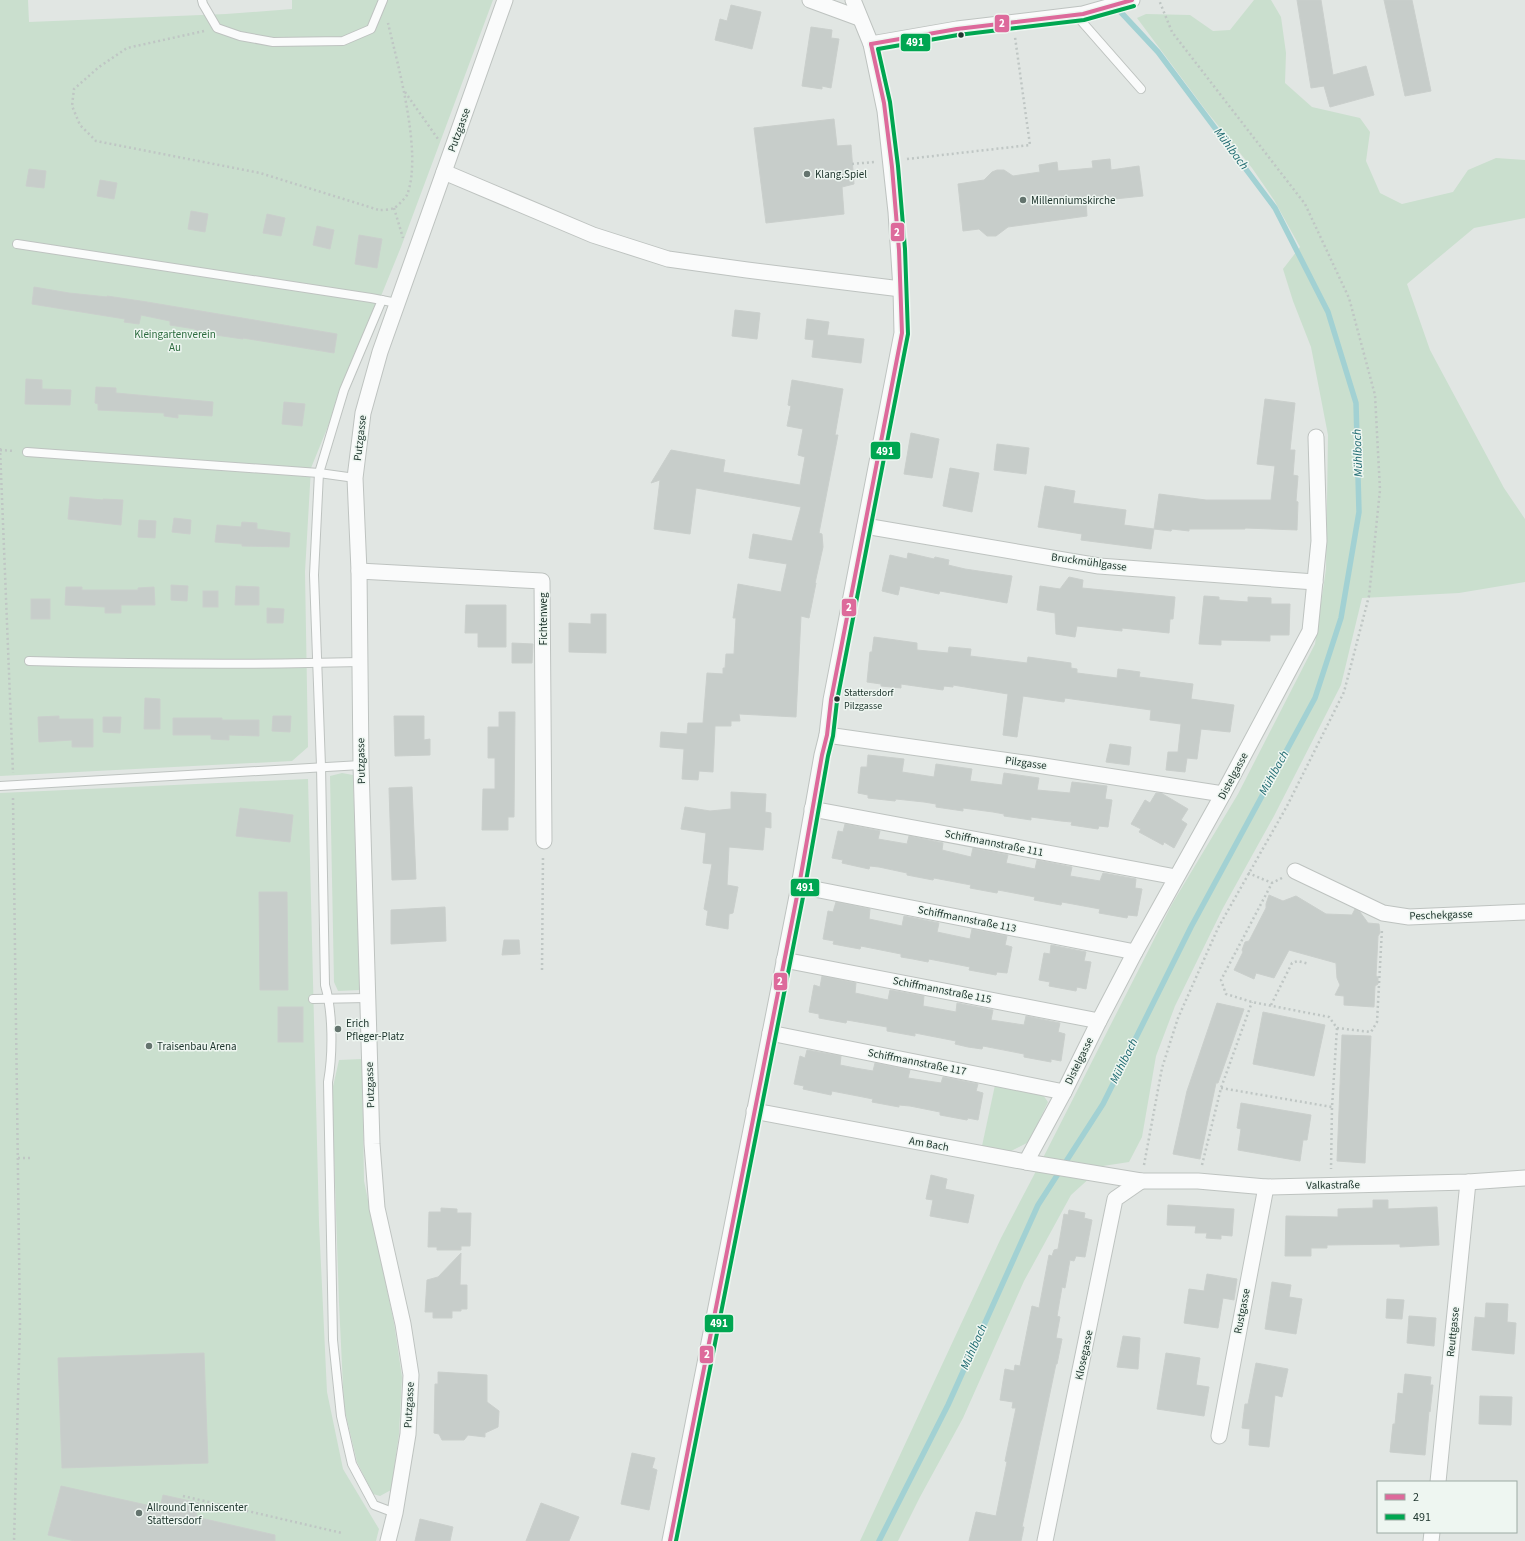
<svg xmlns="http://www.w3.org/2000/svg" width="1525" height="1541" font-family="'Source Sans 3',sans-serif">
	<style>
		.green { fill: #cadfce }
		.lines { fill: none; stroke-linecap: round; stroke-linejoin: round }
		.stream { stroke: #a2d1d3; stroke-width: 5.5 }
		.building { fill: #c7cdca; stroke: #cacfcc }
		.service-casing { stroke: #bec3c0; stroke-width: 10 }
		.minor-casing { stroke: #bec3c0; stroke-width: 17 }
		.path { stroke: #bfc6c4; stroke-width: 2.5; stroke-dasharray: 2 3; stroke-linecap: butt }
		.service { stroke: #fafbfb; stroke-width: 8 }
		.minor { stroke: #fafbfb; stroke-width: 15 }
		.bus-1-casing { stroke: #eef6f1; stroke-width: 7 }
		.bus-2-casing { stroke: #eef6f1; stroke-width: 7 }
		.bus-1 { stroke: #dd6a9b; stroke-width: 4 }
		.bus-2 { stroke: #00a651; stroke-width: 4 }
		.bus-dot { fill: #20372f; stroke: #eef6f1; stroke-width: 1.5 }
		.poi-dot { fill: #64746e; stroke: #eef6f1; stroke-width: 1.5 }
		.labels { text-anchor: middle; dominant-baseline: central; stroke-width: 3; stroke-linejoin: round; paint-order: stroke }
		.bus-label { font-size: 10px; fill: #20372f; stroke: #eef6f1; text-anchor: start }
		.street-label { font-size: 11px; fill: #20372f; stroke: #eef6f1 }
		.poi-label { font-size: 11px; fill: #20372f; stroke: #eef6f1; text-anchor: start }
		.park-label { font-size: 11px; fill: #2d6c3f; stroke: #eef6f1 }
		.water-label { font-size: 12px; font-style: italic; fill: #1e6a70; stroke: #eef6f1 }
		.line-badge { stroke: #eef6f1; stroke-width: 1.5 }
		.badge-label { font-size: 11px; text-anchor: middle; font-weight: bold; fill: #fff }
	</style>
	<rect width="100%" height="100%" fill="#e1e6e3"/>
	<g class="green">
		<path d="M0 0H28L29 22 226 14 292 9V0H493L401 247 311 468 305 572 308 747 292 761 0 776Z"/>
		<path d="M1254 0H1271L1281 17 1286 53 1285 83 1312 107 1360 118 1370 132 1366 161 1380 193 1402 204 1453 192 1468 170 1496 158 1525 160V218L1474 228 1407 284 1430 350 1504 488 1525 519V582L1459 593 1362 598 1341 685 1274 816 1223 908 1175 1006 1156 1056 1142 1137 1129 1162 1103 1166 1071 1195 1024 1281 963 1418 920 1497 898 1541H860L1001 1238 1046 1152 1172 904 1238 794 1315 644 1326 569 1328 435 1311 347 1293 301 1283 269 1300 247 1274 200 1252 168 1204 108 1137 18 1146 14 1190 15 1213 31 1230 30Z"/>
		<path d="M342 773 353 775 360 990 338 991 334 982 330 776Z"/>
		<path d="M308 779 319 1223 327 1392 343 1469 379 1529 376 1541H0V793Z"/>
		<path d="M362 1059 364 1181 394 1323 402 1377 399 1434 391 1490 380 1496 373 1494 357 1462 344 1407 339 1303 332 1091 339 1060Z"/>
		<path d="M995 1085 1043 1095 1048 1102 1029 1142 1009 1152 982 1146Z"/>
	</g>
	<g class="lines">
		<path class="stream" d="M879 1541 948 1405 1038 1205 1103 1104 1191 927 1315 698 1341 618 1359 512 1356 403 1328 312 1275 208 1158 52 1116 7"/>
	</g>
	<g class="building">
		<path d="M1297 0H1321L1333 75 1366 66 1374 95 1330 107 1324 86 1311 88Z"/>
		<path d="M1384 0H1412L1431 91 1405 96Z"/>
		<path d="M731 5 761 12 752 49 715 40 720 19 727 21Z"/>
		<path d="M811 27 832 30 831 38 839 39 831 88 822 86V89L802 86Z"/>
		<path d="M834 119 837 146 851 145 854 184 842 187 844 214 766 223 754 128Z"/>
		<path d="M1110 159 1111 170 1139 166 1143 196 1086 202 1087 216 1008 227 996 236H987L979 229 963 231 958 184 984 180 992 172 997 170H1004L1013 176 1040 172 1039 165 1057 162 1058 171 1093 168 1092 161Z"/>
		<path d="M29 169 46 171 44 188 26 186Z"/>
		<path d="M100 180 117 183 114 199 97 196Z"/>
		<path d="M191 211 208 214 205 232 188 229Z"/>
		<path d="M267 214 285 218 281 236 263 233Z"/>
		<path d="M317 226 334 230 330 249 313 245Z"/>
		<path d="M359 235 382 239 377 268 355 264Z"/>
		<path d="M34 287 69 293 107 297V296L147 302 337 334 334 353 243 338V339L195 332V329L170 325V321L141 315 139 324 124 322 125 319 32 304Z"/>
		<path d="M735 310 760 313 757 339 732 336Z"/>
		<path d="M807 319 829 322 827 335 864 339 861 363 812 357 814 340 805 339Z"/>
		<path d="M26 379 42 380V389L71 390 70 405 25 404Z"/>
		<path d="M792 380 843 389 835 435H838L819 533 822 534 823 547 815 583H816L809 618 801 616 796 717 739 714 740 721H731V726H715L713 772 699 771 698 780 682 779 684 749 660 747 661 732 687 734 688 723H703L707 673 723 674V668H725L726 654H734L736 618H733L738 584 781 592 787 564 749 558 753 534 792 541 801 507 696 488 690 534 654 529 660 480 651 483 671 450 725 460 723 472 800 485 805 457 798 455 803 429 787 426 791 406 788 405Z"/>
		<path d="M96 387 116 388V393L213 402 212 416 178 414V418L164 416V413L98 410V404L95 403Z"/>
		<path d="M1265 399 1295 403 1290 450H1295L1293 475 1298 476 1296 501 1298 502 1297 530 1245 528V529H1189V531L1172 529 1171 531 1154 529 1159 494 1206 500H1271L1275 466 1257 464Z"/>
		<path d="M284 402 305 404 302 426 282 424Z"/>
		<path d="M911 433 939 439 932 478 904 474Z"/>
		<path d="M997 444 1029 448 1026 474 994 470Z"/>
		<path d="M950 468 979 473 972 512 943 506Z"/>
		<path d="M1045 486 1075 491 1073 503 1126 510 1124 525 1154 529 1151 549 1081 540 1082 534 1038 527Z"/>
		<path d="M70 497 103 500V499L123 500 121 525 68 519Z"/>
		<path d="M174 518 191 520 190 534 172 532Z"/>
		<path d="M139 520 156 521 155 538 138 537Z"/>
		<path d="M242 522 257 523V529L290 533 289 547 242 546V544L215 542 217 525 241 527Z"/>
		<path d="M908 553 934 559 935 557 949 560 948 565 965 569 1012 576 1007 603 940 591 939 594 900 586 898 595 882 591 890 555 907 559Z"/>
		<path d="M1069 577 1083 580 1082 588 1175 597 1173 619H1170L1169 633 1122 628V631L1077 626 1075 637 1056 634 1055 613 1037 610 1040 586 1060 589Z"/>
		<path d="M171 585 188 586 187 601 171 600Z"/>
		<path d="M236 586 259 587V605H235Z"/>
		<path d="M66 587H82V590H138V588L154 587 155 605H121V613H105V607L65 605Z"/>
		<rect x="203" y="591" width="15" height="16"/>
		<path d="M1204 596 1219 597V600L1248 602V597L1271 598V604H1290L1289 635H1270V641L1221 640V645L1199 644Z"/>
		<rect x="31" y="599" width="19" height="20"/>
		<path d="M466 605H506V647H478V633H465Z"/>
		<path d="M267 608 284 609 283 623H267Z"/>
		<path d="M591 614H606V653L569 652V623L591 624Z"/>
		<path d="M874 637 917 643V650L948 653 949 647 971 649 970 656 1027 663 1028 657 1071 663V668L1077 669V673L1117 678 1118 669 1140 672 1139 677 1193 684 1191 699 1234 705 1230 732 1201 729 1197 759 1187 758 1185 772 1166 770 1168 752H1178L1181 724 1150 720 1151 710 1065 698 1064 702 1023 696 1017 737 1003 735 1008 694 953 685V687L944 686 943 690 901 684V688L881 686V684L867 682 870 652H872Z"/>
		<path d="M512 643 533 644 532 663H512Z"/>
		<path d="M145 698 160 699V729H144Z"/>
		<path d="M499 712H515L514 817H508V830H482L483 789H495V758H488V727H499Z"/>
		<path d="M59 716V719H93V747H72V740L39 742 38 717Z"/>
		<path d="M273 716H291L290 732 272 731Z"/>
		<path d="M394 716H424V740L430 739V755L395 756Z"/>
		<path d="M103 717H121L120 733 103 732Z"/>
		<path d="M173 718H222V720H259V736L229 735V740L211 739V735H173Z"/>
		<path d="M1110 744 1131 747 1129 765 1106 762Z"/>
		<path d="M868 755 904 759 902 772 934 777 936 764 972 769 970 781 1002 785 1004 773 1039 778 1037 790 1070 793 1072 782 1107 786 1105 799 1112 800 1108 827 1099 826 1098 829 1071 825 1072 822 1061 821 1031 817V820L1004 816V814L993 812 963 808V811L936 807V804L924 802 896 799 895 801 868 798V795L858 793 861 767H867Z"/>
		<path d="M412 787 416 879 392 880 389 788Z"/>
		<path d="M731 792 766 794 765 812 771 813V828L765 827 763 850 729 847 727 885 738 887 733 913 729 914 728 929 706 925 708 911 704 909 712 864 703 863 706 833 681 829 685 807 710 811 731 809Z"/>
		<path d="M1156 793H1161L1188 809 1181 820 1187 824 1174 848 1164 842 1163 845 1139 832 1141 829 1131 824 1145 800 1150 803Z"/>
		<path d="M240 808 293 815 290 842 236 836Z"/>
		<path d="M845 824 880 831 878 839 907 844 909 836 943 843 942 850 971 857 973 848 1008 855 1006 863 1035 869 1037 860 1072 867 1070 876 1100 881 1103 873 1136 879 1135 888 1142 889 1137 916 1128 915 1127 918 1099 913 1100 909 1062 902 1061 905 1034 900 1035 897 998 890 997 893 970 888 971 885 934 878 933 880 907 875V873L879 867 870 866 869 869 842 863 843 860 832 858 838 831 843 832Z"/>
		<path d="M259 892H287L288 990H260Z"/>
		<path d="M1269 895 1283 901 1296 896 1326 914 1352 915 1355 909 1360 912 1368 923 1379 924 1380 933 1378 936 1376 976 1378 977V984L1375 986 1374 1007 1344 1005V996L1335 995 1340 985 1337 978 1336 963 1289 950 1274 978 1256 973 1254 979 1234 970 1243 952 1242 950 1245 942 1249 941 1266 908V904Z"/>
		<path d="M836 902 870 909 869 919 902 926 904 916 939 923 937 932 970 939 972 929 1007 936 1005 945 1012 947 1007 973 997 972 996 975 969 970 970 967 960 965 929 959 928 962 913 959 901 957V954L861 946 860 949 833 944 834 941 823 939 828 911 833 912Z"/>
		<path d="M445 907 446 941 391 944V910Z"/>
		<path d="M504 940H519L520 954 502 955Z"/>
		<path d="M1051 945 1086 952 1084 961 1091 962 1086 989 1077 987 1076 991 1049 986 1050 982 1039 980 1044 953 1050 954Z"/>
		<path d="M822 976 856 983 855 993 888 1000 890 990 924 996 923 1006 956 1012 957 1003 993 1010 991 1020 1024 1025 1026 1016 1060 1023 1058 1032 1065 1034 1061 1061 1051 1059V1062L1024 1057V1054L983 1046 982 1049 968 1047 955 1044 956 1041 915 1033V1036L887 1031V1027L847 1020 846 1023 819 1018V1014L809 1012 814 985 820 987Z"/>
		<path d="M1217 1003 1244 1009 1218 1083H1216L1200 1159 1173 1154 1187 1091Z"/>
		<rect x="278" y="1007" width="25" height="35"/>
		<path d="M1263 1012 1325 1025 1314 1076 1253 1064Z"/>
		<path d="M1342 1035 1371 1036 1365 1163 1337 1161Z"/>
		<path d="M807 1050 841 1056 840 1065 855 1068 873 1071 875 1063 910 1070 908 1078 941 1083 943 1077 978 1084 976 1091 983 1093 978 1120 968 1118 967 1120 940 1115V1112L910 1106 899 1105V1107L872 1102 873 1099 863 1097 832 1091 831 1095 803 1089 804 1086 794 1084 800 1056 805 1058Z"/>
		<path d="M1241 1103 1311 1115 1307 1140H1303L1300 1161 1238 1150 1241 1129 1237 1128Z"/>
		<path d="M931 1175 947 1179 945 1189 974 1195 968 1223 930 1216 933 1200 926 1199Z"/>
		<path d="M1373 1200H1388V1209L1437 1207 1439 1245 1400 1247V1244L1327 1245V1248H1311V1256H1285L1286 1216 1338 1217V1209L1373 1208Z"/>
		<path d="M1168 1205 1234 1209 1232 1236 1221 1235V1239L1206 1238 1207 1233H1195L1196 1226 1167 1225Z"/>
		<path d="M441 1208 457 1209V1213H471L470 1246H461V1250H437V1247H428L429 1212H441Z"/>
		<path d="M1069 1210 1085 1213 1084 1218 1092 1220 1085 1257 1076 1256 1074 1261 1070 1260 1065 1288 1062 1287 1057 1316 1060 1317 1056 1338 1062 1339 1057 1364H1056L1022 1527H1024L1021 1541H969L976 1512 996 1516 1007 1462 1005 1461 1016 1408H1012L1013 1402 1000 1400 1005 1369 1014 1371 1015 1365 1020 1366 1032 1306 1039 1308 1049 1255 1052 1256 1054 1250 1058 1249 1064 1214 1068 1215Z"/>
		<path d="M461 1253 460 1285H467V1309H461V1311H452V1318H433V1312H425L427 1280 438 1277Z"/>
		<path d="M1207 1274 1237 1279 1234 1300 1223 1298 1218 1328 1184 1323 1189 1289 1204 1291Z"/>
		<path d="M1272 1282 1291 1285 1289 1297 1302 1299 1296 1334 1265 1329Z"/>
		<path d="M1387 1299 1404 1300 1402 1319 1386 1318Z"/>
		<path d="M1486 1303 1508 1304 1507 1322 1516 1323 1514 1354 1472 1350 1475 1317 1485 1318Z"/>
		<path d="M1409 1316 1436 1318 1434 1346 1407 1343Z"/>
		<path d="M1123 1336 1140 1338 1138 1369 1117 1367Z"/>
		<path d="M204 1353 208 1463 62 1468 58 1358Z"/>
		<path d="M1166 1353 1200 1358 1196 1385 1209 1387 1204 1416 1157 1409Z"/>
		<path d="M1256 1363 1288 1369 1282 1397 1275 1395 1269 1447 1249 1445 1250 1429 1242 1428 1245 1404H1248Z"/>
		<path d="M438 1372 487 1375V1402L499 1411 498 1427 485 1433V1437L468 1435 464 1440H442L439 1434 434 1433 435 1384H438Z"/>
		<path d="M1405 1374 1431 1377 1430 1385H1433L1430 1412 1429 1411 1425 1455 1390 1452 1393 1424H1395L1398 1393 1403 1394Z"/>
		<path d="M1480 1396 1512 1397 1511 1425 1479 1424Z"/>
		<path d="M632 1453 655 1458 652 1468 657 1470 649 1510 621 1504Z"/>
		<path d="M61 1486 160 1508 163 1495 199 1503 196 1517 275 1535V1541H75L48 1535Z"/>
		<path d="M541 1503 579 1517 569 1541H526Z"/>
		<path d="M420 1519 453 1527 450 1541H415Z"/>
	</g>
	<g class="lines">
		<defs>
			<g id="service">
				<path d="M202 0 203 4 217 28 240 36 273 42 343 41 371 29 383 0"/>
				<path d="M1076 15 1141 89"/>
				<path d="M17 244 371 298 397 303"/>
				<path d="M382 300 344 390 319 473 314 575 321 766 325 985C333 1012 333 1054 328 1082L333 1340 341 1416 352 1464 374 1505 395 1513"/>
				<path d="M27 452 319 473 355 478"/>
				<path d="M29 661C140 664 250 665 360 662"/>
				<path d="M0 786 361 765"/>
				<path d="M313 999 367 998"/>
			</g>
			<g id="minor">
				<path d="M810 0 859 18"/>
				<path d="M871 44 957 29 1083 14 1132 0"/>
				<path d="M444 172 593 235 668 259 747 270 901 289"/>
				<path d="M865 526 1099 566 1315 582"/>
				<path d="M359 571 542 581 544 841"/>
				<path d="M827 735 1031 764 1223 794"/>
				<path d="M812 809 1176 877"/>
				<path d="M1295 871 1383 913 1409 917 1525 912"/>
				<path d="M799 886 1135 952"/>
				<path d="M784 960 1099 1021"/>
				<path d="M770 1033 1064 1092"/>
				<path d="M754 1111 1026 1162 1064 1092 1099 1021 1135 952 1223 794 1310 631 1319 541 1316 437"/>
				<path d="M1026 1162 1141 1181H1198L1266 1187 1468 1182 1525 1178"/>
				<path d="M1219 1436 1266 1187"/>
				<path d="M1438 1482 1468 1182"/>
				<path d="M388 1541 395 1513 408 1434 411 1375 403 1324 377 1208 372 1144 361 765 359 571 355 478 363 413 380 352 505 0"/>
				<path d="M670 1541 799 886 822 755 827 735 831 700 902 333 901 289 896 212 885 111 871 44 853 0"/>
				<path d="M1045 1541 1115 1199 1141 1181"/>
				<path d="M1431 1541 1432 1532"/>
			</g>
		</defs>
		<use href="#service" class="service-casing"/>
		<use href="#minor" class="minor-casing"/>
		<g class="path">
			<path d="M204 31 127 48 99 67 74 89 72 106 80 125 96 141 260 173 379 210C383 210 390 210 394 208 398 206 405 198 407 195 423 154 398 66 388 23"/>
			<path d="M405 92 438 139"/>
			<path d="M907 159 1030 145 1015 37"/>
			<path d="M852 164 874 162"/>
			<path d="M394 208 403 238"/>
			<path d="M0 448 13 773"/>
			<path d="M0 450 15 451"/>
			<path d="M13 798 20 1325 14 1541"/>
			<path d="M1248 873 1272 883"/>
			<path d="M1282 878 1272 883 1221 980 1226 994 1252 1002 1329 1017 1337 1028 1332 1107 1331 1169"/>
			<path d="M542 970 543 856"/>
			<path d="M1271 1005 1292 963 1298 961 1309 964"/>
			<path d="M1337 1028 1371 1032 1377 1022 1382 929"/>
			<path d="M1221 1088 1332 1107"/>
			<path d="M18 1158H30"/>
			<path d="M1144 1165 1162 1068 1178 1018 1218 928 1287 806 1344 692 1369 596 1380 490 1375 395 1349 298 1305 204 1172 32 1159 0"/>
			<path d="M1202 1165 1221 1088 1252 1002"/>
			<path d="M183 1496 342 1533"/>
		</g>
		<use href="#service" class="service"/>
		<use href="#minor" class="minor"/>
		<defs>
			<g id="bus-1">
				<path d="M871 44 957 29 1083 14 1132 0"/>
				<path d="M670 1541 799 886 822 755 827 735 831 700 902 333 899 250 892 167 884 103 871 44"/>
			</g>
			<path id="bus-2" d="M676 1541 805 887 828 756 833 736 837 701 908 334 905 249 898 166 890 102 878 49 958 35 1084 20 1134 6"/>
		</defs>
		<use href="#bus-1" class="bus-1-casing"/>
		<use href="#bus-2" class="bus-2-casing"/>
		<use href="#bus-1" class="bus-1"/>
		<use href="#bus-2" class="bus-2"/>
	</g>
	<g class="bus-dot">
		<circle cx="961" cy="35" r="3.5"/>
		<circle cx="837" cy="699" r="3.5"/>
	</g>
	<g class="poi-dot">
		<circle cx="807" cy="174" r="4"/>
		<circle cx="1023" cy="200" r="4"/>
		<circle cx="338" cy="1029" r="4"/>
		<circle cx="149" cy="1046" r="4"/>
		<circle cx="139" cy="1513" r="4"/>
	</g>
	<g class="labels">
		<g class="bus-label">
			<text x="844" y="693">Stattersdorf<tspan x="844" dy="13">Pilzgasse</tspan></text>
		</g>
		<g class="street-label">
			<text transform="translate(459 130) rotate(-70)">Putzgasse</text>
			<text transform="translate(360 438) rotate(-83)">Putzgasse</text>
			<text transform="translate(1089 562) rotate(8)">Bruckmühlgasse</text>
			<text transform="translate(543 619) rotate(-90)">Fichtenweg</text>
			<text transform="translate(361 761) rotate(-91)">Putzgasse</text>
			<text transform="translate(1026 763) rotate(8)">Pilzgasse</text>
			<text transform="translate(1233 776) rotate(-62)">Distelgasse</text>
			<text transform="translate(994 843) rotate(11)">Schiffmannstraße 111</text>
			<text transform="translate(1441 915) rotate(-2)">Peschekgasse</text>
			<text transform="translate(967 919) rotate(11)">Schiffmannstraße 113</text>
			<text transform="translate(942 990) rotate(11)">Schiffmannstraße 115</text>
			<text transform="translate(1079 1061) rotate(-64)">Distelgasse</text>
			<text transform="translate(917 1062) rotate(11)">Schiffmannstraße 117</text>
			<text transform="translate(370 1085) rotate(-92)">Putzgasse</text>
			<text transform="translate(929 1144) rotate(10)">Am Bach</text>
			<text transform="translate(1333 1185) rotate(-1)">Valkastraße</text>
			<text transform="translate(1242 1311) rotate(-79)">Rustgasse</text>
			<text transform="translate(1453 1332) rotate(-84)">Reuttgasse</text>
			<text transform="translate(1084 1355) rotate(-78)">Klosegasse</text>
			<text transform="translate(409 1405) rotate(-87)">Putzgasse</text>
		</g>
		<g class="poi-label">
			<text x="815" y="174">Klang.Spiel</text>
			<text x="1031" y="200">Millenniumskirche</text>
			<text x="346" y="1023">Erich<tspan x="346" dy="13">Pfleger-Platz</tspan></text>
			<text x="157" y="1046">Traisenbau Arena</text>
			<text x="147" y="1507">Allround Tenniscenter<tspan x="147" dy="13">Stattersdorf</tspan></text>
		</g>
		<g class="park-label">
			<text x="175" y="334">Kleingartenverein<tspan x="175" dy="13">Au</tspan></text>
		</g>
		<g class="water-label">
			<text transform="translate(1231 149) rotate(53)">Mühlbach</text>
			<text transform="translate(1358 453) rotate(-92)">Mühlbach</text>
			<text transform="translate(1274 773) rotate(-61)">Mühlbach</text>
			<text transform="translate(1124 1061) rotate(-64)">Mühlbach</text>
			<text transform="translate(974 1347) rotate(-66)">Mühlbach</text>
		</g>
	</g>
	<g class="line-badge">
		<rect x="994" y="14" width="16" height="19" rx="4" fill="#dd6a9b"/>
		<rect x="900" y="33" width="31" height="19" rx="4" fill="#00a651"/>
		<rect x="890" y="222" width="15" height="20" rx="4" fill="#dd6a9b"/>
		<rect x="870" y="441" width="31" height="19" rx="4" fill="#00a651"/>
		<rect x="841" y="598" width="16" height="19" rx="4" fill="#dd6a9b"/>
		<rect x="790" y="878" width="30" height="19" rx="4" fill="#00a651"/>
		<rect x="773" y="972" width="15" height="19" rx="4" fill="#dd6a9b"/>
		<rect x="704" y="1314" width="30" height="19" rx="4" fill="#00a651"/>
		<rect x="699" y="1345" width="15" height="19" rx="4" fill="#dd6a9b"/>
	</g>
	<g class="badge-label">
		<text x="1002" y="27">2</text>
		<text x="915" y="46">491</text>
		<text x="897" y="236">2</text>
		<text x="885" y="455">491</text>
		<text x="849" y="611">2</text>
		<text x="805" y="891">491</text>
		<text x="780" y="985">2</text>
		<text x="719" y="1327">491</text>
		<text x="707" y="1358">2</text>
	</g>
	<rect x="1377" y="1481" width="140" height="52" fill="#eef6f1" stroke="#9caaa3"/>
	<rect x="1385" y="1494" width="20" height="6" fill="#dd6a9b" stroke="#9caaa3"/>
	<text x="1413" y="1501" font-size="12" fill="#20372f">2</text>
	<rect x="1385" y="1514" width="20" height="6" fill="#00a651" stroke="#9caaa3"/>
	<text x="1413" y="1521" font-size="12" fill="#20372f">491</text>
</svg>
